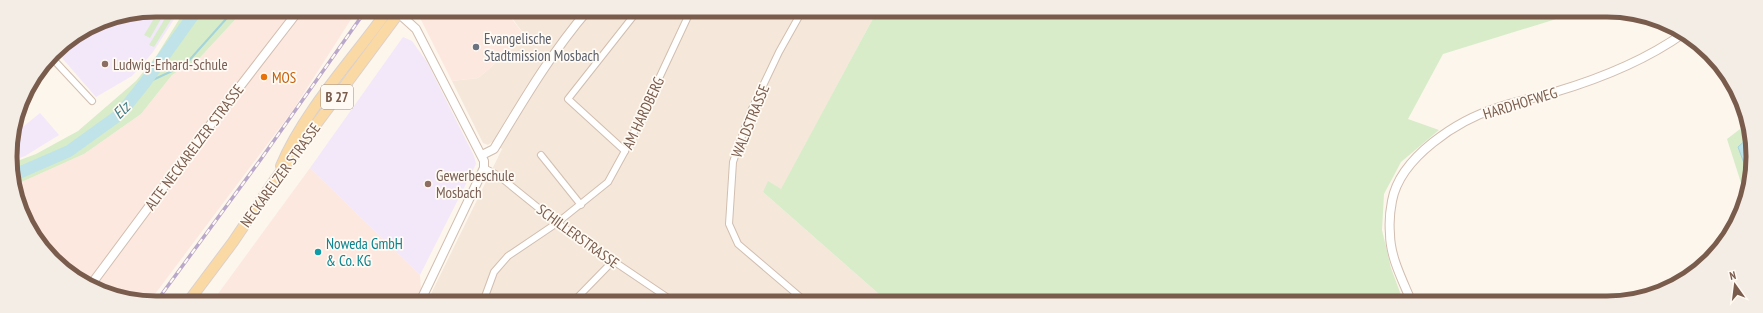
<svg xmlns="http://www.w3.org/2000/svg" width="1763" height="313" font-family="'PT Sans Narrow',sans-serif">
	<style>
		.residential { fill: #f5e8da }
		.commercial { fill: #fde8e0 }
		.education { fill: #f3e8fa }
		.green { fill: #d8ecc9 }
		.water { fill: #bfe3e8; stroke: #a5d3da }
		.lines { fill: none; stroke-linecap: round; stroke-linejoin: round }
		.stream { stroke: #a5d3da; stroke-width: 2 }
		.river { stroke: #bfe3e8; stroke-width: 12 }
		.minor-casing { stroke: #d1beb0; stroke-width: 8 }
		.tertiary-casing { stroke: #d1beb0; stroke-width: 10 }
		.primary-casing { stroke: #dad1cd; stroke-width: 12 }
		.minor { stroke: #fff; stroke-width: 6 }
		.tertiary { stroke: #fff; stroke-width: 8 }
		.primary { stroke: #fbd9a5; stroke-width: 10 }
		.rail-casing { stroke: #b9a8c9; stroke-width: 3.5 }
		.rail { stroke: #fffaf3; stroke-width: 2; stroke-dasharray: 6; stroke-linecap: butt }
		.worship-dot { fill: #6b7280; stroke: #fffaf3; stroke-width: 1.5 }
		.education-dot { fill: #8d6e63; stroke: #fffaf3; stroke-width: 1.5 }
		.food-dot { fill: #e8710a; stroke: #fffaf3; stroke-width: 1.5 }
		.culture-dot { fill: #0f9aa8; stroke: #fffaf3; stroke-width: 1.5 }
		.labels { text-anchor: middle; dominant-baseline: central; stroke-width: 3.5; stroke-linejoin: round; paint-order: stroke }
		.shield { fill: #fffaf3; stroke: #a28b7f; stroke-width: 1 }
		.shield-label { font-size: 14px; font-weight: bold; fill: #7a5c4d }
		.worship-label { font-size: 15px; fill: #5b616d; stroke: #fffaf3; text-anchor: start }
		.education-label { font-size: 15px; fill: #785e54; stroke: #fffaf3; text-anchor: start }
		.food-label { font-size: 15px; fill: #c56008; stroke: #fffaf3; text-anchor: start }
		.street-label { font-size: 15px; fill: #7a5c4d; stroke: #fffaf3 }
		.culture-label { font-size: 15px; fill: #0d838f; stroke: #fffaf3; text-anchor: start }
		.water-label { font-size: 16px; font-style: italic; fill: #437c86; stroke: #fffaf3 }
		.rim { fill: none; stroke: #7a5c4d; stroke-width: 5 }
	</style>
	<rect width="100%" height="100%" fill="#fdf6ec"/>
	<path class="residential" d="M519 10 877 11 781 190 763 192 888 302H427L502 149 492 142 488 145 483 143 452 81 478 78 526 37 512 18Z"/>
	<g class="commercial">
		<path d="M244 10H357L293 110 149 302H138L83 283 46 253 18 203 15 185 84 154 141 114 172 75 187 65 194 64Z"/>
		<path d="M416 10H512L511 18 526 37 478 78 452 81Z"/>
		<path d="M310 168 420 275 421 290 414 302H212Z"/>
	</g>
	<g class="education">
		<path d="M157 10H180L153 52 132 76 96 97 56 51 101 21Z"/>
		<path d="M403 37 412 41 427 62 474 156 476 164 420 275 310 168Z"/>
		<path d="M40 113 59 135 25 156 12 161 10 147 17 118 24 126Z"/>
	</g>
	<g class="green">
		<path d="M159 10H166L150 38 144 35Z"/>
		<path d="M170 10H177L154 47 149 45Z"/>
		<path d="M185 10H244L194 64 187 65 172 75 141 114 84 154 15 185 12 163 36 154 78 131 136 81 157 55Z"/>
		<path d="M877 11H1582L1443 54 1408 119 1439 130 1401 162 1384 194 1382 230 1391 268 1404 303 888 302 763 192 768 181 781 189Z"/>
		<path d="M1748 123 1749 137 1738 147 1748 173 1752 172 1749 186 1743 189 1727 139Z"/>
	</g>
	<path class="water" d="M1749 137 1752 172 1748 174 1738 147Z"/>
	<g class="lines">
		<path class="stream" d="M144 84 185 65 234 10"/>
		<path class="river" d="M14 175 69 151 119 115 144 84 197 10"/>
		<defs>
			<g id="minor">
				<path d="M802 11 779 52 750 113 733 162 729 224 738 244 806 302"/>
				<path d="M51 57 92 101"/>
				<path d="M625 151 568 99 635 14"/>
				<path d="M541 155 581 205"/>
				<path d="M484 168 499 176 557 223 674 302"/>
				<path d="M483 302 494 272 508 256 557 223 608 182 625 151 691 10"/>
				<path d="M573 302 612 262"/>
			</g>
			<g id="tertiary">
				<path d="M395 10 416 29 484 161V168L420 302"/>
				<path d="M482 155 494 149C523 101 551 53 588 10"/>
				<path d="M90 286 194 146 299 10"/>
				<path d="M1412 303C1403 281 1390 257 1390 234 1389 223 1390 211 1392 201 1400 157 1458 120 1497 108 1516 101 1536 98 1555 92 1599 79 1646 60 1684 33"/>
			</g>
			<g id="primary">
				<path d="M281 166C304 111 353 59 388 10"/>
				<path d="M188 302 233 242 274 181 401 10"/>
			</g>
		</defs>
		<use href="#minor" class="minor-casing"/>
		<use href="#tertiary" class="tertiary-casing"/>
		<use href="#primary" class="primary-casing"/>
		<use href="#minor" class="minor"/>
		<use href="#tertiary" class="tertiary"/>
		<use href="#primary" class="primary"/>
		<defs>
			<path id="rail" d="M156 302 261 159 366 10"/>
		</defs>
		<use href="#rail" class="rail-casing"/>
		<use href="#rail" class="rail"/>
	</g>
	<circle class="worship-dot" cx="476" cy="47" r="4"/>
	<g class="education-dot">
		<circle cx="105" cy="64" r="4"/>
		<circle cx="428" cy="184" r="4"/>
	</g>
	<circle class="food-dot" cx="264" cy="77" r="4"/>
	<circle class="culture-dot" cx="318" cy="252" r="4"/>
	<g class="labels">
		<rect class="shield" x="321" y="85" width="32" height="24" rx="3"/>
		<g class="shield-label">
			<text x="337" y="97">B 27</text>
		</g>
		<g class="worship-label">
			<text x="484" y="38">Evangelische<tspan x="484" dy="17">Stadtmission Mosbach</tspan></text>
		</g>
		<g class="education-label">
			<text x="113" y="64">Ludwig-Erhard-Schule</text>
			<text x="436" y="175">Gewerbeschule<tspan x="436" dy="17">Mosbach</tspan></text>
		</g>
		<g class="food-label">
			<text x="272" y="77">MOS</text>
		</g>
		<g class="street-label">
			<text transform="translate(1520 103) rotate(-17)">HARDHOFWEG</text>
			<text transform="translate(643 113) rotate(-65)">AM HARDBERG</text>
			<text transform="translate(750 121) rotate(-68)">WALDSTRASSE</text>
			<text transform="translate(194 147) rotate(-53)">ALTE NECKARELZER STRASSE</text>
			<text transform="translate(280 175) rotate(-54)">NECKARELZER STRASSE</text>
			<text transform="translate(578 236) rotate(36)">SCHILLERSTRASSE</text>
		</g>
		<g class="culture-label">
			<text x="326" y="243">Noweda GmbH<tspan x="326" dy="17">&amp; Co. KG</tspan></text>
		</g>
		<g class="water-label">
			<text transform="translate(121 110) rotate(-45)">Elz</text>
		</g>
	</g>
	<path d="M0 0H1763V313H0ZM156 17H1607A139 139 0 0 1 1746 156V157A139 139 0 0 1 1607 296H156A139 139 0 0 1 17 157V156A139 139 0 0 1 156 17Z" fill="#f4ede6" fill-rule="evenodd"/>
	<path class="rim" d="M156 17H1607A139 139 0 0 1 1746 156V157A139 139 0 0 1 1607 296H156A139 139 0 0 1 17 157V156A139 139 0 0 1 156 17Z"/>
	<g transform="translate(1735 285) rotate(346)" stroke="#fffaf3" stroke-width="3" paint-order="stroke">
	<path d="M0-3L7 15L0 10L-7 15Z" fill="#7a5c4d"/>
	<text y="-6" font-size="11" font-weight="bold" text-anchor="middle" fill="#7a5c4d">N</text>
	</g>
</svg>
